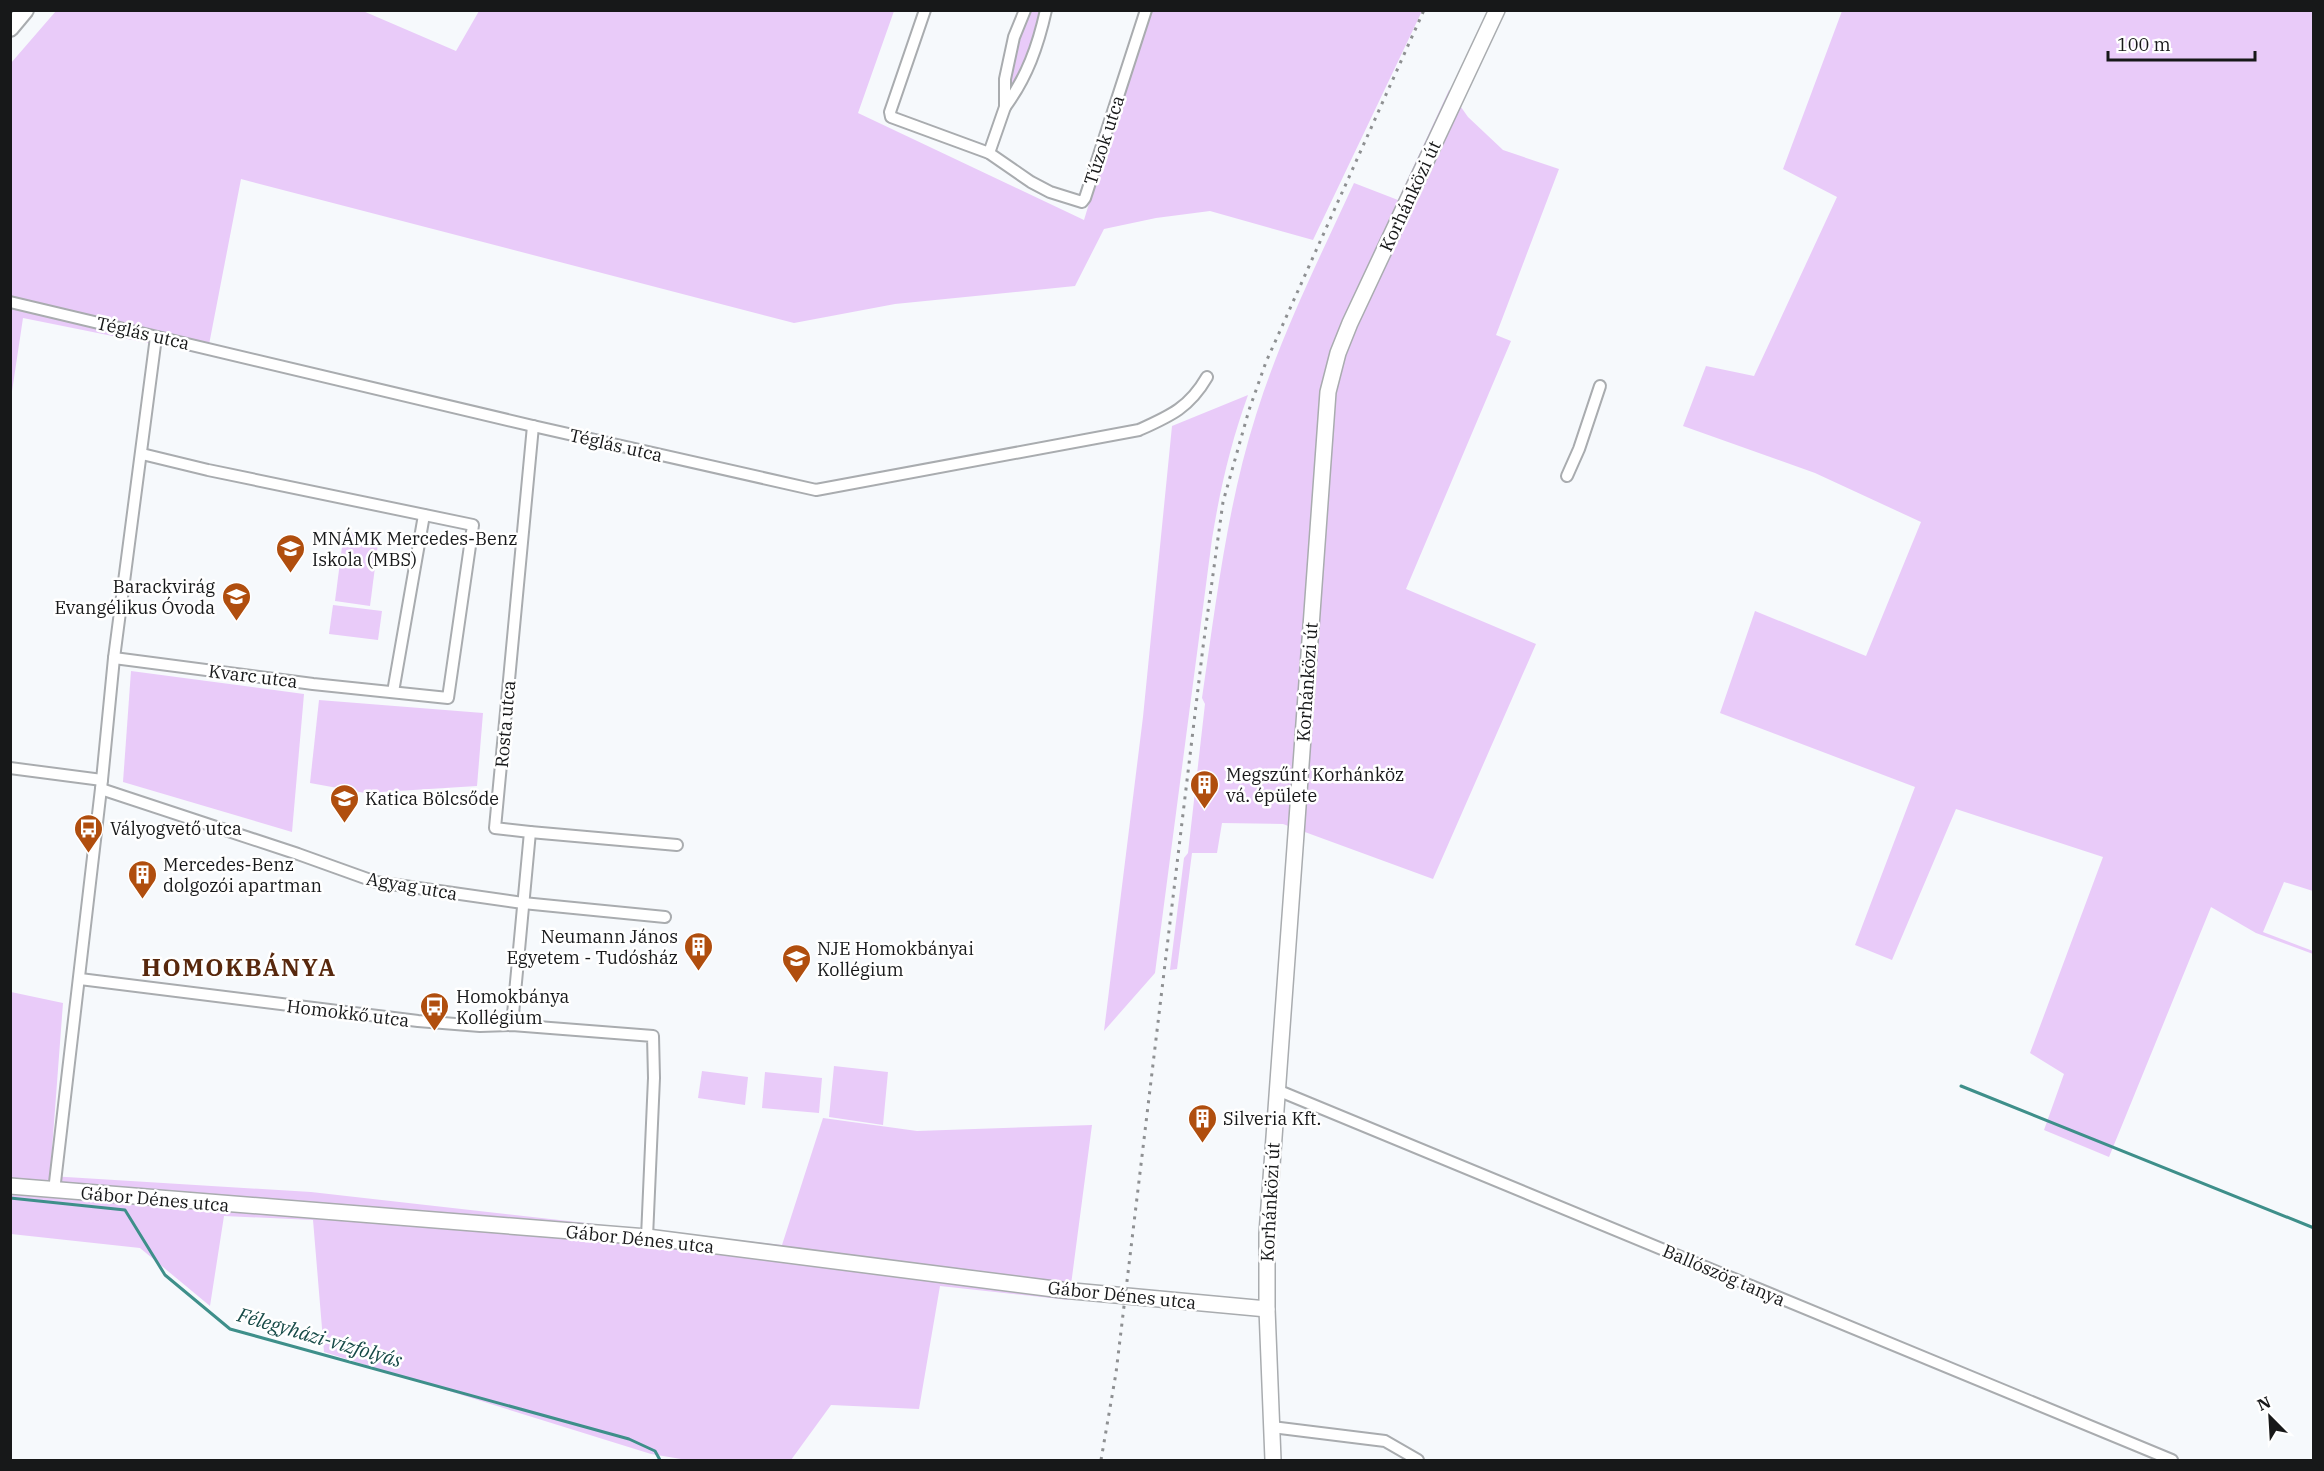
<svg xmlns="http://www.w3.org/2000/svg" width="2324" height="1471" font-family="'IBM Plex Serif',serif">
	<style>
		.green { fill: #e9cbf9 }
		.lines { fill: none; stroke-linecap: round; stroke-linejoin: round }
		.stream { stroke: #3e8f8a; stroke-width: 3 }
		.street-casing { stroke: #a9acaf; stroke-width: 14 }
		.secondary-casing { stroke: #a9acaf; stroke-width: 18 }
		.primary-casing { stroke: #a9acaf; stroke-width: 20 }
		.street { stroke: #fff; stroke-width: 10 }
		.secondary { stroke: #fff; stroke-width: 15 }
		.primary { stroke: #fff; stroke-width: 16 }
		.rail { stroke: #8e9092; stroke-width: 3; stroke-dasharray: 3 6; stroke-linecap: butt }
		.labels { text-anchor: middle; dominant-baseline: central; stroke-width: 5; stroke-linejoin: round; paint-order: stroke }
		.street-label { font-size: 18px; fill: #171819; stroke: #fff }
		.poi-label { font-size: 18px; fill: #171819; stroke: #fff; text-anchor: start }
		.water-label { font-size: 20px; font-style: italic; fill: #164a47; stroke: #fff }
		.district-label { font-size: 24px; font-weight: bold; letter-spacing: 1.5px; fill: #58280d; stroke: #fff }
	</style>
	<rect width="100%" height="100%" fill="#f6f9fc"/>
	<g class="green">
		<path d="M56 11H363L456 51 479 11H894L858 113 1084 220 1148 11H1422L1313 240 1210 211 1156 218 1104 229 1075 286 895 304 794 323 241 179 207 355 23 318 11 398V63Z"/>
		<path d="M1030 11H1041L1037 33 1015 86 1011 88C1003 70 1022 29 1030 11Z"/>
		<path d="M1842 11H2313V891L2284 882 2263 932 2313 951V954L2256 933 2211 907 2109 1157 2044 1130 2064 1074 2030 1053 2103 857 1956 809 1892 960 1855 945 1915 787 1720 713 1755 611 1866 656 1921 522 1815 473 1683 426 1706 366 1754 376 1837 197 1783 169Z"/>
		<path d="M1449 90 1468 117 1503 150 1559 169 1496 335 1511 341 1406 589 1536 644 1433 879 1283 824 1222 823 1217 853H1192L1177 969 1170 970 1184 858 1188 853 1205 704 1202 698C1216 603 1227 506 1256 415 1281 335 1319 259 1354 183L1398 200Z"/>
		<path d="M1248 395C1231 442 1220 489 1212 539L1155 973 1104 1031 1143 717 1172 426Z"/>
		<path d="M344 531 379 536 370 606 335 601Z"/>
		<path d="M333 605 382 611 378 640 329 634Z"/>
		<path d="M131 671 304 694 292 832 123 782Z"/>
		<path d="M319 700 483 713 477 786 365 793 310 783Z"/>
		<path d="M11 992 63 1003 50 1176 311 1192 782 1245 823 1118 917 1131 1092 1125 1069 1300 940 1286 919 1409 831 1405 791 1460H687L651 1454 324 1352 313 1220 224 1216 210 1306 140 1248 11 1234Z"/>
		<path d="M834 1066 888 1072 883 1125 829 1117Z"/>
		<path d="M702 1071 748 1077 745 1105 698 1098Z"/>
		<path d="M765 1072 822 1078 819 1113 762 1108Z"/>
	</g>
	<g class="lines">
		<g class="stream">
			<path d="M1961 1086 2314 1228"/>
			<path d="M10 1198 125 1210 165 1275 230 1329 629 1439 655 1451 660 1460"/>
		</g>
		<defs>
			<g id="street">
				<path d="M925 10 890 112 891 117 989 153 1031 182 1050 192 1082 202 1085 198 1146 10"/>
				<path d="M1005 107C1027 77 1038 46 1046 10"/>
				<path d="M989 153 1005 107V79L1014 37 1025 10"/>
				<path d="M10 302 533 426 816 490 1139 430C1170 416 1189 408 1207 377"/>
				<path d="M1567 476 1579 449 1600 386"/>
				<path d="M114 658 313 684 448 698 473 525 208 470 142 454"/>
				<path d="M393 692 424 515"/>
				<path d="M10 768 102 780"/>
				<path d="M101 789 298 854 376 882 523 903 665 917"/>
				<path d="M530 832 677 845"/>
				<path d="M80 979 418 1021 480 1026 512 1025 653 1036 654 1078 647 1237"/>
				<path d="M512 1025 530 832 495 828 533 426"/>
				<path d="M1277 1090 2172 1460"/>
				<path d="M54 1191 102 780 114 658 156 337"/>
				<path d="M1272 1427 1385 1441 1418 1460"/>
			</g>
			<g id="secondary">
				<path d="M10 1186 647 1237 1062 1290 1267 1309"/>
				<path d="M1273 1460 1267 1309V1234L1328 392 1338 353 1350 323 1497 10"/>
			</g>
			<path id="primary" d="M10 28 25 10"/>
		</defs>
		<use href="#street" class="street-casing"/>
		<use href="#secondary" class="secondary-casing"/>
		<use href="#primary" class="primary-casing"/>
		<use href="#street" class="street"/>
		<use href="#secondary" class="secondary"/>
		<use href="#primary" class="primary"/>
		<path class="rail" d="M1101 1460 1116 1373 1203 647 1223 502 1249 410 1266 362 1424 10"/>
	</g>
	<defs>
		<symbol id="school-pin" viewBox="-11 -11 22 30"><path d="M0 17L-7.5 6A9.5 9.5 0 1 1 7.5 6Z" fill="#b04e0e" stroke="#fff"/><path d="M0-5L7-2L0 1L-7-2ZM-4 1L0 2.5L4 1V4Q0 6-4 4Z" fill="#fff"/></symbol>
		<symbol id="building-pin" viewBox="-11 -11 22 30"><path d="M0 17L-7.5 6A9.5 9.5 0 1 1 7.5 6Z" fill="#b04e0e" stroke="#fff"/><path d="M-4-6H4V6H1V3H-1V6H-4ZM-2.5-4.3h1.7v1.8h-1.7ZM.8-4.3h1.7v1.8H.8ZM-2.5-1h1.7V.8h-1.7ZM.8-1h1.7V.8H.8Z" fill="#fff"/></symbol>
		<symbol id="bus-pin" viewBox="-11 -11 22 30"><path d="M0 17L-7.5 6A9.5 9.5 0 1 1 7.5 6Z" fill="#b04e0e" stroke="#fff"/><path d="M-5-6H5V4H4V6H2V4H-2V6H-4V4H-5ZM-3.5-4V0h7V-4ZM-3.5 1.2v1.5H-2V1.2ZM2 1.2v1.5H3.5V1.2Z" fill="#fff"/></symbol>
		<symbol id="university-pin" viewBox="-11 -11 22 30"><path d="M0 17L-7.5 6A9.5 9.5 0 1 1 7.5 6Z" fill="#b04e0e" stroke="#fff"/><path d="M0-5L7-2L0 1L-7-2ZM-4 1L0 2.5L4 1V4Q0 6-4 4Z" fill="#fff"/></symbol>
	</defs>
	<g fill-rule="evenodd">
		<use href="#school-pin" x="274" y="532" width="33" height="45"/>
		<use href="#school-pin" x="220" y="580" width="33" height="45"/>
		<use href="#building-pin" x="1188" y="768" width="33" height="45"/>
		<use href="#school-pin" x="328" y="782" width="33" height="45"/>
		<use href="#bus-pin" x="72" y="812" width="33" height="45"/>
		<use href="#building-pin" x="126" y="858" width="33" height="45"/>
		<use href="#building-pin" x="682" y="930" width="33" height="45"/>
		<use href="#university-pin" x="780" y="942" width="33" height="45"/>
		<use href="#bus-pin" x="418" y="990" width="33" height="45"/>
		<use href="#building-pin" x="1186" y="1102" width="33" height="45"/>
	</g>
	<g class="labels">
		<g class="street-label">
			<text transform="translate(1104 140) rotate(-72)">Túzok utca</text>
			<text transform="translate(1410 196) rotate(-65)">Korhánközi út</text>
			<text transform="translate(143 333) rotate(13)">Téglás utca</text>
			<text transform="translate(616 445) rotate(13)">Téglás utca</text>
			<text transform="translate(253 676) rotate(7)">Kvarc utca</text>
			<text transform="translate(1307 682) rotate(-86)">Korhánközi út</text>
			<text transform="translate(505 724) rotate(-85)">Rosta utca</text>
			<text transform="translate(412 886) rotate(10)">Agyag utca</text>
			<text transform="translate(348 1013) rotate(7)">Homokkő utca</text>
			<text transform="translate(155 1199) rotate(5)">Gábor Dénes utca</text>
			<text transform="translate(1270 1202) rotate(-87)">Korhánközi út</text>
			<text transform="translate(640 1239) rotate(6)">Gábor Dénes utca</text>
			<text transform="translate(1724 1275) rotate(23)">Ballószög tanya</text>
			<text transform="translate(1122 1295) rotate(6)">Gábor Dénes utca</text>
		</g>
		<g class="poi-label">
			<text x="312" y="538">MNÁMK Mercedes-Benz<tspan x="312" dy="21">Iskola (MBS)</tspan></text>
			<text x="215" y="586" text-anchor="end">Barackvirág<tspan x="215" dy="21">Evangélikus Óvoda</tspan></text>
			<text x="1226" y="774">Megszűnt Korhánköz<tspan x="1226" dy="21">vá. épülete</tspan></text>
			<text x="365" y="798">Katica Bölcsőde</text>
			<text x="110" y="828">Vályogvető utca</text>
			<text x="163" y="864">Mercedes-Benz<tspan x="163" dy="21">dolgozói apartman</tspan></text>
			<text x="678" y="936" text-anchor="end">Neumann János<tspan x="678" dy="21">Egyetem - Tudósház</tspan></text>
			<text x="817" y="948">NJE Homokbányai<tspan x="817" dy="21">Kollégium</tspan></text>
			<text x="456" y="996">Homokbánya<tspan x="456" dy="21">Kollégium</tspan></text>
			<text x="1223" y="1118">Silveria Kft.</text>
		</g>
		<g class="water-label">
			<text transform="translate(320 1337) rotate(16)">Félegyházi-vízfolyás</text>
		</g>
		<g class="district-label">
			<text x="239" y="967">HOMOKBÁNYA</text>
		</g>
	</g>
	<rect width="2324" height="1471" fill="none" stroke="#171819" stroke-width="24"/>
	<g transform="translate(2270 1417) rotate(336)" stroke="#ffffff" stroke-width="4.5" paint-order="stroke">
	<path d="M0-4.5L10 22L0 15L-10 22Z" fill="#171819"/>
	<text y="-9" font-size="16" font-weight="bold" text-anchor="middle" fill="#171819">N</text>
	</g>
	<path d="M2108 51v9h147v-9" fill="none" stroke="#171819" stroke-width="3"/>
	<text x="2117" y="51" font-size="18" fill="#171819" stroke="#ffffff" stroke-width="4.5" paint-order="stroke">100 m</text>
</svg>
